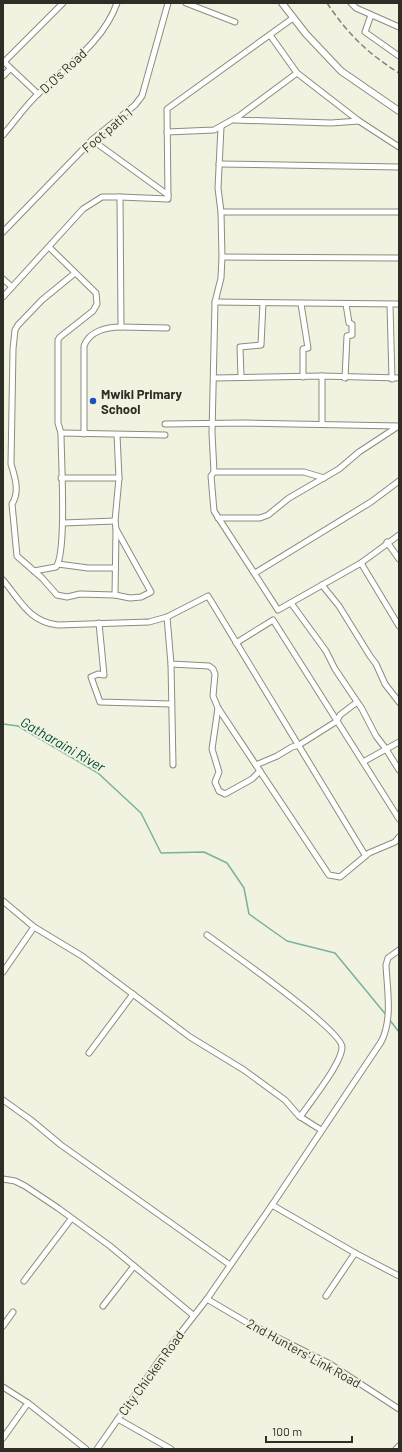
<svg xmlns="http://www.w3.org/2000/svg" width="402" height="1452" font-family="Barlow,sans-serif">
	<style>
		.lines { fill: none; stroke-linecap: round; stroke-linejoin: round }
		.stream { stroke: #78b29d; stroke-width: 1.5 }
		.minor-casing { stroke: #8c8d7c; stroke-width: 7 }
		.tertiary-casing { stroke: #8c8d7c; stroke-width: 8 }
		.minor { stroke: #fff; stroke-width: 5 }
		.tertiary { stroke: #fff; stroke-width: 6 }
		.rail { stroke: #828276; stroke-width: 1.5; stroke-dasharray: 6 3; stroke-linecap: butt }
		.poi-dot { fill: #1c52bf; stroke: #f1f3e0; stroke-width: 1.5 }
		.labels { text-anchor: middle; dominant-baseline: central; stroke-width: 4; stroke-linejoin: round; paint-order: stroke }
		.street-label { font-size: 13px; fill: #2e2e27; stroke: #f1f3e0 }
		.poi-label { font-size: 13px; font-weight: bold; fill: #2e2e27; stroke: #f1f3e0; text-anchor: start }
		.water-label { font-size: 14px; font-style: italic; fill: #004b3b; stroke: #f1f3e0 }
	</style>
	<rect width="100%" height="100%" fill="#f1f3e0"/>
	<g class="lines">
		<g class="stream">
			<path d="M3 724 18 726 98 773 141 813 161 853 204 852 227 863 244 888 249 914 287 941 335 953 387 1016"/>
			<path d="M389 1019 399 1032"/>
		</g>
		<defs>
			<g id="minor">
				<path d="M186 3 235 22"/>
				<path d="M351 3 356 8 399 27"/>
				<path d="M371 15 365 32 399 56"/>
				<path d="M270 35 297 73 359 121 399 147"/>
				<path d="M3 61 38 94"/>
				<path d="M4 62 63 3"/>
				<path d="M3 76 10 69"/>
				<path d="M234 120 331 123 359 121"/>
				<path d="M221 127 218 188 221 212 222 257 221 278 215 302 212 433 214 472 211 476 214 511 278 610 361 563 399 535"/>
				<path d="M167 132 214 130 239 116 297 73"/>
				<path d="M3 135C15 121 26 105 39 93 67 66 104 41 117 3"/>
				<path d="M92 140 168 195"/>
				<path d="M219 164 399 167"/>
				<path d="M120 197 168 199 167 109 293 18"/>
				<path d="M221 212H399"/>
				<path d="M3 232 92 140 135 105 142 96 168 3"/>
				<path d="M222 257 399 258"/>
				<path d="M75 273 42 300 18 325 15 330 13 349 11 464C15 477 20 492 12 504L17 556 42 578 57 595 67 597 80 594 115 595 130 598 141 597 151 592 116 529 115 521 119 478 117 435"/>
				<path d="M3 279 12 287"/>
				<path d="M3 297 83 209 102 197H120L121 327C107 327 89 331 84 346V434"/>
				<path d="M215 302 399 304"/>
				<path d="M301 304 308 348 303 349V377"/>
				<path d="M390 305 392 379"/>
				<path d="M121 327 167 328"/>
				<path d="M241 377 240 347 261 345 263 303"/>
				<path d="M214 378 322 376 399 378"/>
				<path d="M345 378 347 336 352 335V324L349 323 346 304"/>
				<path d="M165 424 244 423 399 426"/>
				<path d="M322 424V376"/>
				<path d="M61 433 165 435"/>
				<path d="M214 472H304L324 478"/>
				<path d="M61 478H119"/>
				<path d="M218 518H260L268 515 289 498 339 469 359 452 397 427"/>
				<path d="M63 523 115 521"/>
				<path d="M387 542 399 559"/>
				<path d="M361 563 399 626"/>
				<path d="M58 564 88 568H115"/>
				<path d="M34 571 56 567C67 553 61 457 61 433L58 423V340L60 337 93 311 97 304 96 293 50 248"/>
				<path d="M255 573 371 502 399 481"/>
				<path d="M3 580C20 600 29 622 58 625L149 622 167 617 208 596 365 855"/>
				<path d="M322 585 339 606 370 656 376 664 385 684 399 702"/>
				<path d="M115 595 116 530"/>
				<path d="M291 603 326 651 335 669 362 709 376 736 386 749 399 770"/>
				<path d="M167 617 171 664 209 666 213 669 215 674 213 696 218 708 329 875 340 877 369 853 395 842 399 837"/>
				<path d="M99 623 104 675 98 674 91 677 100 702 171 704"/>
				<path d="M236 643 273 620 363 762 399 742"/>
				<path d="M171 664 173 765"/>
				<path d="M218 708 212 749 219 772 215 782 219 791 225 794 252 779 260 771"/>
				<path d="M363 762 399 819"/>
				<path d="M256 765 277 756 292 747 299 745 337 721 340 715 357 702"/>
				<path d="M3 901 34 927 3 972"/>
				<path d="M34 927 82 956 190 1037 244 1070 285 1100 299 1116 321 1130"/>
				<path d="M207 935C226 949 342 1030 342 1047 342 1063 311 1101 300 1117"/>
				<path d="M89 1053 133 994"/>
				<path d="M3 1100 31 1120 61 1145 230 1265"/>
				<path d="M3 1179 15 1181 25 1186 58 1208 110 1246 193 1315"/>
				<path d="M272 1205 355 1253 399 1276"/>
				<path d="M24 1281 71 1219"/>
				<path d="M326 1296 355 1253"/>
				<path d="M207 1299 246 1322 330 1364 399 1409"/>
				<path d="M103 1306 134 1266"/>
				<path d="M3 1326 13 1312"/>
				<path d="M3 1387 28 1403 86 1449"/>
				<path d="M118 1419 171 1449"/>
				<path d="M3 1438 28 1403"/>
				<path d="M97 1449 158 1362 207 1299 272 1205 381 1042C393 1020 387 988 386 965L388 958 399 950"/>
				<path d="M396 1449 399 1446"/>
			</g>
			<path id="tertiary" d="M282 3 306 34 341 71 399 111"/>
		</defs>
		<use href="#minor" class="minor-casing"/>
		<use href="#tertiary" class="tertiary-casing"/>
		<use href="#minor" class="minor"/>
		<use href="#tertiary" class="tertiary"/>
		<path class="rail" d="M327 3C348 34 367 53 399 73"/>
	</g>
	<circle class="poi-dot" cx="93" cy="401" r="4"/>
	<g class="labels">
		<g class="street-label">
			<text transform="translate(63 71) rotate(-43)">D.O's Road</text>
			<text transform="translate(107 130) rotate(-40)">Foot path 1</text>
			<text transform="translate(304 1353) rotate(29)">2nd Hunters' Link Road</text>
			<text transform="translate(151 1373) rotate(-54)">City Chicken Road</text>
		</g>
		<g class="poi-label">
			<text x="101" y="394">Mwiki Primary<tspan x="101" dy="15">School</tspan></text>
		</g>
		<g class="water-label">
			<text transform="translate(63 744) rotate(30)">Gatharaini River</text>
		</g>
	</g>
	<rect width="402" height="1452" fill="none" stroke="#2e2e27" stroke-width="8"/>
	<path d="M266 1436v6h86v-6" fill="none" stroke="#2e2e27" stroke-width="2"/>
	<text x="272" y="1436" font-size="12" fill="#2e2e27" stroke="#f1f3e0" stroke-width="3" paint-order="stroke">100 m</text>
</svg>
